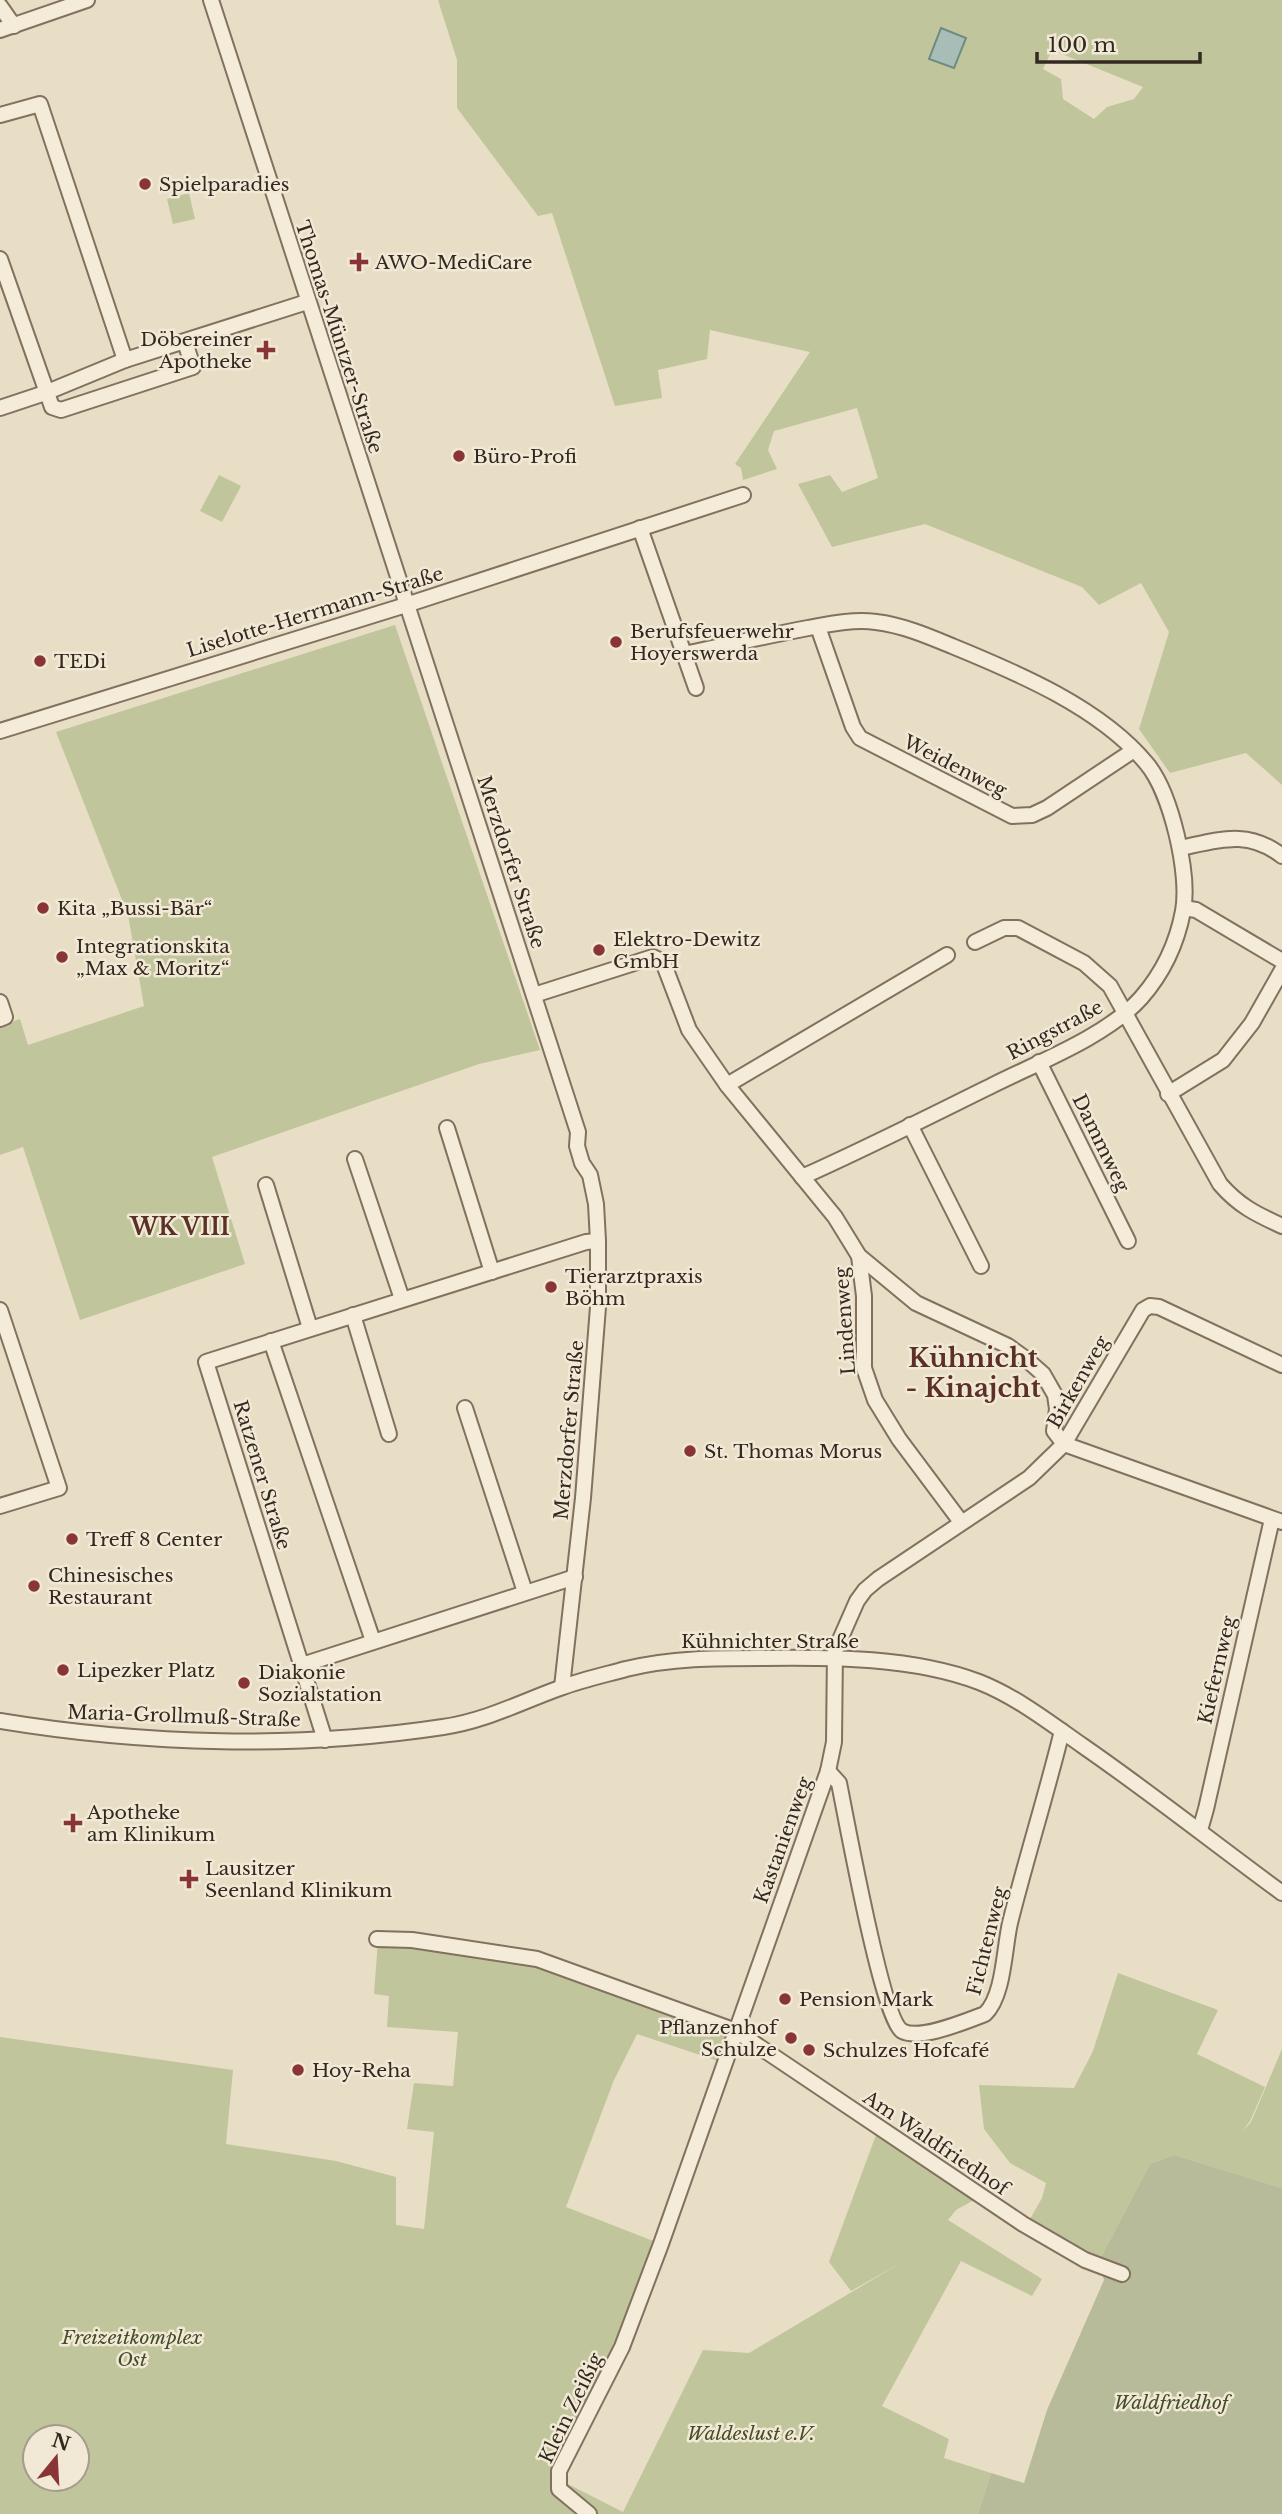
<svg xmlns="http://www.w3.org/2000/svg" width="1282" height="2514" font-family="'Libre Baskerville',serif">
	<style>
		.green { fill: #c0c59b; fill-rule: evenodd }
		.cemetery { fill: #b7bb99 }
		.water { fill: #a7bdb6; stroke: #6f8a83; stroke-width: 2 }
		.lines { fill: none; stroke-linecap: round; stroke-linejoin: round }
		.minor-casing { stroke: #81715e; stroke-width: 18 }
		.minor { stroke: #f4ecd8; stroke-width: 14 }
		.poi-dot { fill: #893536; stroke: #f1e9d5; stroke-width: 2.5 }
		.labels { text-anchor: middle; dominant-baseline: central; stroke-width: 5; stroke-linejoin: round; paint-order: stroke }
		.poi-label { font-size: 19px; fill: #332920; stroke: #f1e9d5; text-anchor: start }
		.street-label { font-size: 19px; fill: #332920; stroke: #f1e9d5 }
		.park-label { font-size: 19px; font-style: italic; fill: #444d29; stroke: #f1e9d5 }
		.quarter-label { font-size: 23px; font-weight: bold; fill: #5b3025; stroke: #f1e9d5 }
		.district-label { font-size: 26px; font-weight: bold; fill: #5b3025; stroke: #f1e9d5 }
	</style>
	<rect width="100%" height="100%" fill="#e8dec6"/>
	<g class="green">
		<path d="M438 0H1282V785L1246 753 1170 773 1139 729 1169 632 1141 583 1099 605 1082 587 925 524 832 547 798 484 830 475 842 492 878 478 857 408 774 431 768 450 777 469 743 480 741 468 735 464 810 352 710 330 707 359 658 370 662 398 615 406 552 213 538 216 457 108V60ZM1052 50 1143 87 1134 99 1107 107 1094 119 1063 99 1061 79 1043 69Z"/>
		<path d="M189 193 195 219 173 224 167 199Z"/>
		<path d="M219 475 241 486 222 522 200 511Z"/>
		<path d="M395 625 540 1050 479 1064 212 1157 245 1264 80 1320 23 1147 0 1155V1026L20 1019 28 1045 144 1006 128 915 56 732Z"/>
		<path d="M378 1940 495 1952 735 2031 724 2063 637 2034 614 2080 566 2207 661 2244 558 2479 623 2512 703 2350 749 2353 904 2261 851 2291 829 2262 876 2135 974 2200 956 2210 948 2220 1042 2279 1032 2296 961 2261 882 2406 949 2439 944 2458 991 2473 978 2514H0V2037L233 2070 226 2144 336 2161 396 2177V2225L424 2229 434 2132 407 2129 414 2083 453 2086 458 2032 387 2027 389 1996 374 1994ZM35 2437H77V2479H35Z"/>
		<path d="M1118 1973 1218 2010 1197 2054 1265 2087 1250 2121 1242 2132 1251 2122 1282 2049V2188L1174 2155 1150 2164 1100 2259 1030 2219 1042 2198 1046 2183 1010 2163 984 2129 979 2085 1074 2088 1093 2051Z"/>
	</g>
	<path class="cemetery" d="M1174 2155 1282 2188V2514H978L991 2473 1024 2483 1047 2410 1104 2280 1100 2266V2259L1150 2164Z"/>
	<path class="water" d="M941 28 966 38 954 68 929 59Z"/>
	<g class="lines">
		<defs>
			<g id="minor">
				<path d="M211 0 578 1132 577 1146 582 1163 590 1175 596 1204 598 1241V1307L583 1498 562 1687"/>
				<path d="M0 6 14 26"/>
				<path d="M0 30 87 0"/>
				<path d="M0 115 40 104 125 360"/>
				<path d="M0 259 52 407 61 410 193 367 185 342"/>
				<path d="M0 408 45 393 125 360 307 302"/>
				<path d="M640 528 696 688"/>
				<path d="M818 627 853 727 860 738 1012 816 1032 815 1047 808 1134 750"/>
				<path d="M684 654C726 645 766 636 808 628 830 624 853 619 876 622 902 625 928 636 952 646 1018 673 1101 708 1147 764 1171 793 1190 874 1183 911 1177 943 1162 974 1141 998 1107 1036 1039 1062 993 1085 930 1116 867 1148 802 1177"/>
				<path d="M0 731 406 605 743 495"/>
				<path d="M1180 848C1219 840 1248 829 1282 856"/>
				<path d="M1184 908 1196 910 1282 961"/>
				<path d="M975 942 1004 928H1018L1084 963 1110 986 1220 1184C1239 1206 1256 1214 1282 1226"/>
				<path d="M534 995 653 957 663 962 689 1030 727 1085 835 1217 859 1256 916 1303 1008 1346 1026 1359 1043 1374 1055 1395 1057 1409 1054 1431 1064 1444"/>
				<path d="M0 1002 5 1017 0 1019"/>
				<path d="M1039 1062 1128 1241"/>
				<path d="M727 1085 947 955"/>
				<path d="M1168 1094 1223 1060 1252 1023 1282 970"/>
				<path d="M910 1125 981 1266"/>
				<path d="M447 1128 492 1272"/>
				<path d="M355 1159 402 1299"/>
				<path d="M266 1185 310 1328"/>
				<path d="M859 1256 864 1296V1368L875 1400 899 1439 961 1522"/>
				<path d="M0 1310 59 1488 0 1506"/>
				<path d="M353 1315 389 1434"/>
				<path d="M271 1341 373 1641"/>
				<path d="M465 1408 525 1592"/>
				<path d="M1064 1444 1282 1522"/>
				<path d="M302 1665 575 1577"/>
				<path d="M0 1721C145 1745 298 1749 443 1727 485 1721 521 1702 560 1688 581 1680 604 1675 626 1669 671 1658 716 1658 762 1658 832 1657 913 1657 979 1682 1017 1697 1050 1723 1083 1746 1151 1793 1215 1844 1282 1893"/>
				<path d="M325 1740 206 1362 586 1242 598 1241"/>
				<path d="M828 1771 839 1783C846 1817 882 2018 902 2031 920 2041 966 2021 985 2014 1004 1996 1004 1949 1010 1923 1026 1859 1046 1796 1062 1731"/>
				<path d="M1200 1830 1206 1809 1272 1519"/>
				<path d="M377 1939 412 1940 537 1959 736 2031 1023 2224 1085 2260 1122 2274"/>
				<path d="M589 2514 559 2489V2471L622 2347 661 2244 828 1771 834 1742 835 1651 857 1601 865 1590 878 1579 1029 1478 1064 1444 1143 1310 1150 1306 1159 1307 1282 1365"/>
			</g>
		</defs>
		<use href="#minor" class="minor-casing"/>
		<use href="#minor" class="minor"/>
	</g>
	<g class="poi-dot">
		<circle cx="145" cy="184" r="7"/>
		<path d="M355.5 251.5h7v7h7v7h-7v7h-7v-7h-7v-7h7z"/>
		<path d="M262.5 339.5h7v7h7v7h-7v7h-7v-7h-7v-7h7z"/>
		<circle cx="459" cy="456" r="7"/>
		<circle cx="616" cy="642" r="7"/>
		<circle cx="40" cy="661" r="7"/>
		<circle cx="43" cy="908" r="7"/>
		<circle cx="599" cy="950" r="7"/>
		<circle cx="62" cy="957" r="7"/>
		<circle cx="551" cy="1287" r="7"/>
		<circle cx="690" cy="1451" r="7"/>
		<circle cx="72" cy="1539" r="7"/>
		<circle cx="34" cy="1586" r="7"/>
		<circle cx="63" cy="1670" r="7"/>
		<circle cx="244" cy="1683" r="7"/>
		<path d="M69.5 1812.5h7v7h7v7h-7v7h-7v-7h-7v-7h7z"/>
		<path d="M185.5 1868.5h7v7h7v7h-7v7h-7v-7h-7v-7h7z"/>
		<circle cx="785" cy="1999" r="7"/>
		<circle cx="791" cy="2038" r="7"/>
		<circle cx="809" cy="2050" r="7"/>
		<circle cx="298" cy="2070" r="7"/>
	</g>
	<g class="labels">
		<g class="poi-label">
			<text x="159" y="184">Spielparadies</text>
			<text x="375" y="262">AWO-MediCare</text>
			<text x="252" y="339" text-anchor="end">Döbereiner<tspan x="252" dy="22">Apotheke</tspan></text>
			<text x="473" y="456">Büro-Profi</text>
			<text x="630" y="631">Berufsfeuerwehr<tspan x="630" dy="22">Hoyerswerda</tspan></text>
			<text x="54" y="661">TEDi</text>
			<text x="57" y="908">Kita „Bussi-Bär“</text>
			<text x="613" y="939">Elektro-Dewitz<tspan x="613" dy="22">GmbH</tspan></text>
			<text x="76" y="946">Integrationskita<tspan x="76" dy="22">„Max &amp; Moritz“</tspan></text>
			<text x="565" y="1276">Tierarztpraxis<tspan x="565" dy="22">Böhm</tspan></text>
			<text x="704" y="1451">St. Thomas Morus</text>
			<text x="86" y="1539">Treff 8 Center</text>
			<text x="48" y="1575">Chinesisches<tspan x="48" dy="22">Restaurant</tspan></text>
			<text x="77" y="1670">Lipezker Platz</text>
			<text x="258" y="1672">Diakonie<tspan x="258" dy="22">Sozialstation</tspan></text>
			<text x="87" y="1812">Apotheke<tspan x="87" dy="22">am Klinikum</tspan></text>
			<text x="205" y="1868">Lausitzer<tspan x="205" dy="22">Seenland Klinikum</tspan></text>
			<text x="799" y="1999">Pension Mark</text>
			<text x="777" y="2027" text-anchor="end">Pflanzenhof<tspan x="777" dy="22">Schulze</tspan></text>
			<text x="823" y="2050">Schulzes Hofcafé</text>
			<text x="312" y="2070">Hoy-Reha</text>
		</g>
		<g class="street-label">
			<text transform="translate(339 337) rotate(72)">Thomas-Müntzer-Straße</text>
			<text transform="translate(315 612) rotate(-17)">Liselotte-Herrmann-Straße</text>
			<text transform="translate(955 766) rotate(27)">Weidenweg</text>
			<text transform="translate(511 862) rotate(72)">Merzdorfer Straße</text>
			<text transform="translate(1055 1030) rotate(-28)">Ringstraße</text>
			<text transform="translate(1101 1143) rotate(64)">Dammweg</text>
			<text transform="translate(845 1321) rotate(-94)">Lindenweg</text>
			<text transform="translate(1078 1382) rotate(-60)">Birkenweg</text>
			<text transform="translate(569 1430) rotate(-85)">Merzdorfer Straße</text>
			<text transform="translate(262 1475) rotate(73)">Ratzener Straße</text>
			<text x="770" y="1641">Kühnichter Straße</text>
			<text transform="translate(1217 1670) rotate(-77)">Kiefernweg</text>
			<text transform="translate(184 1716) rotate(2)">Maria-Grollmuß-Straße</text>
			<text transform="translate(783 1840) rotate(-70)">Kastanienweg</text>
			<text transform="translate(987 1941) rotate(-76)">Fichtenweg</text>
			<text transform="translate(936 2143) rotate(34)">Am Waldfriedhof</text>
			<text transform="translate(571 2408) rotate(-64)">Klein Zeißig</text>
		</g>
		<g class="park-label">
			<text x="132" y="2337">Freizeitkomplex<tspan x="132" dy="22">Ost</tspan></text>
			<text x="1171" y="2402">Waldfriedhof</text>
			<text x="751" y="2433">Waldeslust e.V.</text>
		</g>
		<g class="quarter-label">
			<text x="180" y="1227">WK VIII</text>
		</g>
		<g class="district-label">
			<text x="973" y="1358">Kühnicht<tspan x="973" dy="30">- Kinajcht</tspan></text>
		</g>
	</g>
	<g transform="translate(56 2458) rotate(18)"><circle r="33" fill="#f1e9d5" stroke="#a59c8d" stroke-width="2"/>
	<path d="M0-5L12 26L0 18L-12 26Z" fill="#893536"/>
	<text y="-10" font-size="19" font-weight="bold" text-anchor="middle" fill="#332920">N</text>
	</g>
	<path d="M1037 52v10h163v-10" fill="none" stroke="#332920" stroke-width="3.5"/>
	<text x="1048" y="52" font-size="21" fill="#332920" stroke="#f1e9d5" stroke-width="5" paint-order="stroke">100 m</text>
</svg>
